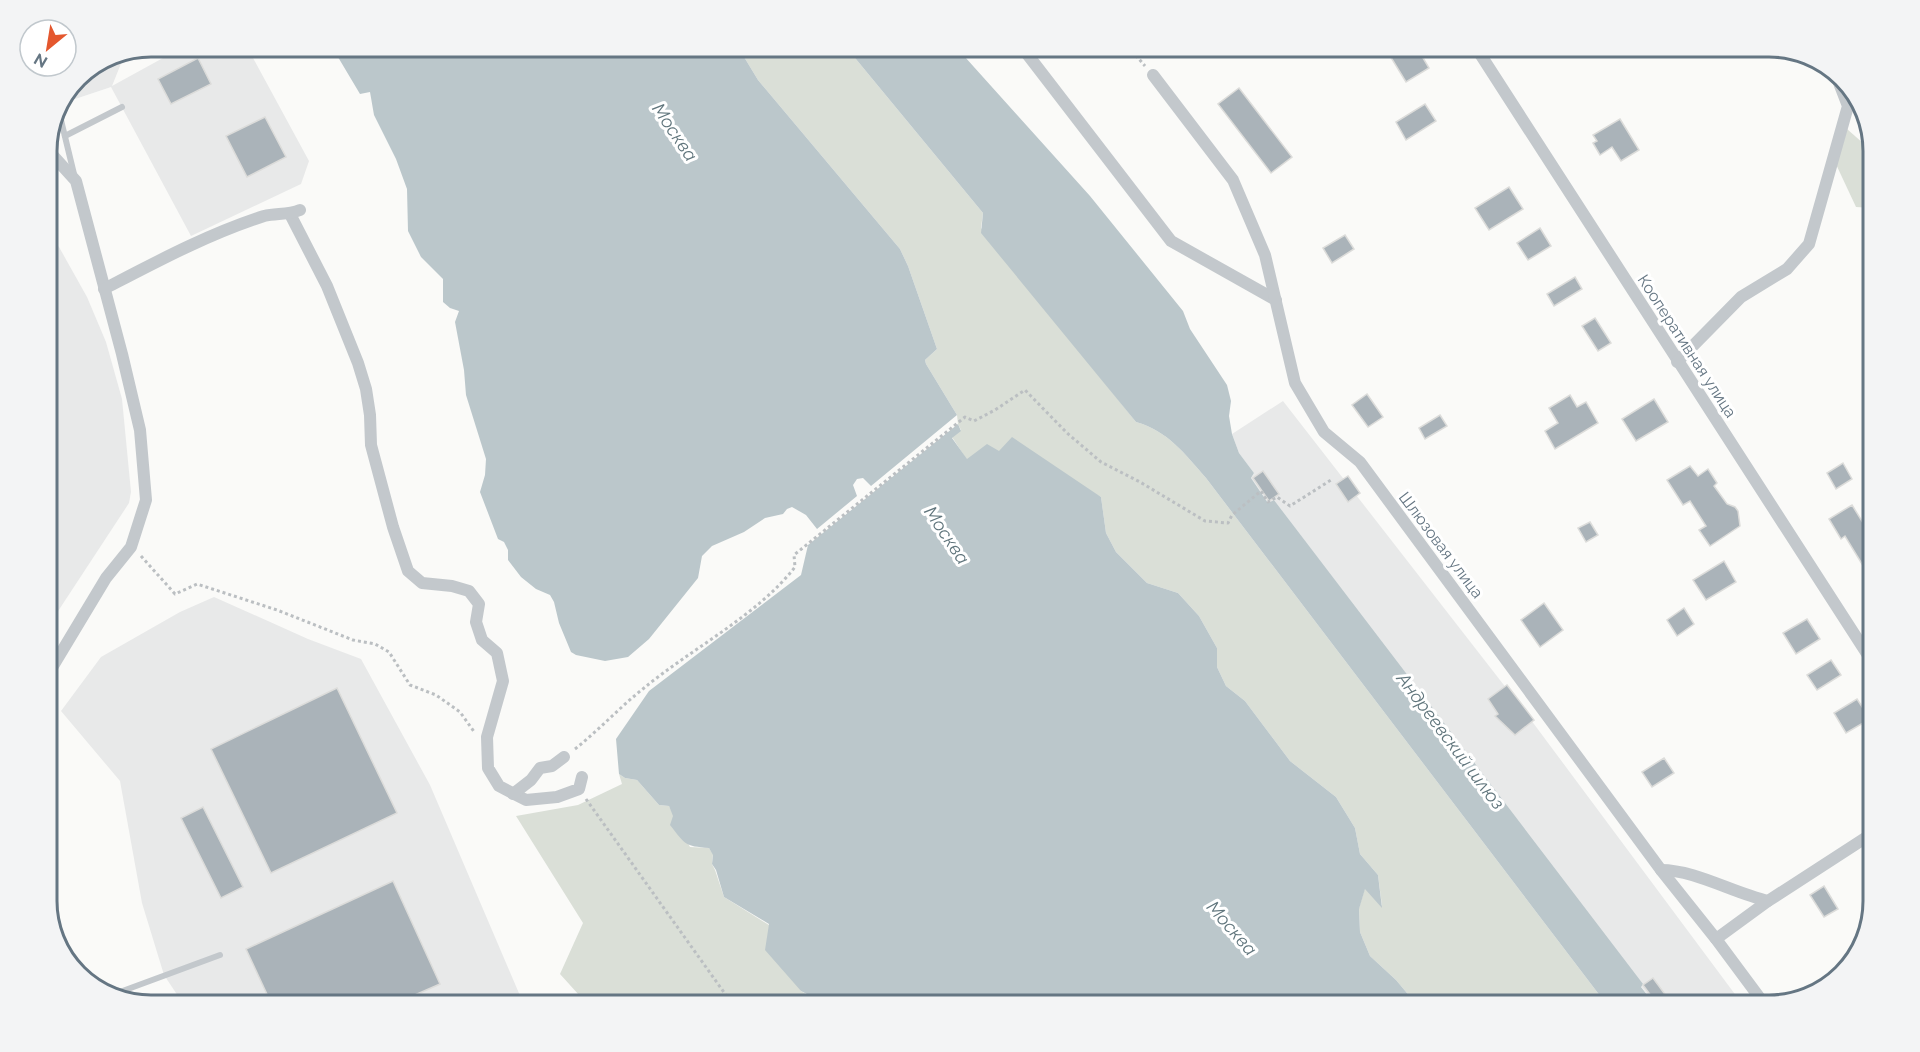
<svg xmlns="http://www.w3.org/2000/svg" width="1920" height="1052" font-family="Raleway,sans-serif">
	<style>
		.built { fill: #e8e9e9 }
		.green { fill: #dadfd7 }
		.water { fill: #bbc7cb }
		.building { fill: #aab3b9; stroke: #dcdcda; stroke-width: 1.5 }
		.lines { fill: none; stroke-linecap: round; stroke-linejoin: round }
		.path { stroke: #bbbfc2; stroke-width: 3; stroke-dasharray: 3 3; stroke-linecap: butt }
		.lane { stroke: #c3c8cc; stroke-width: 6 }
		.street { stroke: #c3c8cc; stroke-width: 12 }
		.labels { text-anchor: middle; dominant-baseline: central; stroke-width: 6; stroke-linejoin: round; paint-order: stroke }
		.street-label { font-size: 16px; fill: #657683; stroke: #fff }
		.water-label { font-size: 18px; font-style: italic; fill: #60757c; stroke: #fff }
		.rim { fill: none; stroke: #657683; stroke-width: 3 }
	</style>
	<rect width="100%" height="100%" fill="#fafaf8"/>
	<g class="built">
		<path d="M183 47H247L309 161 301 184 191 236 111 87 66 102 77 77 111 54 126 51 112 86Z"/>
		<path d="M47 236 59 247 87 297 106 342 122 399 131 492 129 503 47 628Z"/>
		<path d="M1283 401 1531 720 1743 1005H1655L1274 500 1268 503 1251 478 1254 473 1239 453 1232 434Z"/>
		<path d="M214 597 308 639 361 659 430 785 524 1005H184L164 975 142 903 120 781 61 711 101 657 180 612Z"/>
	</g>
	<g class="green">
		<path d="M738 47H846L983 213 981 228 1136 422C1168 431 1185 454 1206 478L1607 1005H1417L1396 980 1370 956 1360 932 1359 908 1365 888 1382 906 1378 875 1360 854 1355 828 1336 797 1290 761 1245 701 1226 686 1217 667V648L1199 616 1178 593 1147 583 1116 552 1106 533 1101 497 998 451 967 460 952 437 961 430 958 424 957 415 926 364 925 360 937 349 908 266 900 249 758 80Z"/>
		<path d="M1847 129 1873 152V208L1856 207 1834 160Z"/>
		<path d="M619 774 625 778 637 780 659 805 669 806 690 847 709 848 713 854 712 864 715 870 724 897 769 925 801 991 814 999 811 1005H588L560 974 583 923 516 816 578 805 622 784Z"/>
	</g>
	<g class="water">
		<path d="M332 47H738L758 80 900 249 908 266 937 349 925 360 926 364 957 415 871 486 863 478 857 479 853 485 857 496 817 529 806 515 792 507 787 509 783 514 765 518 744 532 712 546 702 556 698 578 649 639 628 657 605 661 576 655 571 652 559 623 554 602 550 595 536 589 521 577 508 560V550L504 542 498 539 480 492 485 475 486 459 466 395 464 370 455 322 459 311 450 308 443 302V279L421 257 408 231 407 189 396 159 374 115 370 92 360 94Z"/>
		<path d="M846 47H956L1090 196 1183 311 1190 329 1227 385 1231 401 1229 416 1232 434 1239 453 1254 473 1251 478 1268 503 1274 500 1643 984 1641 987 1655 1005H1607L1206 478C1185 454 1168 431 1136 422L981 233 983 213Z"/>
		<path d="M958 424 961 431 952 438 967 459 987 444 999 451 1012 437 1101 497 1106 533 1116 552 1147 583 1178 593 1199 616 1217 648V667L1226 686 1245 701 1290 761 1336 797 1355 828 1360 854 1378 875 1382 908 1365 889 1359 909 1360 932 1370 956 1396 980 1417 1005H828L801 991 765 950 769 924 724 897 716 870 712 864 713 855 709 848C684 846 686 845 670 825L673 816 669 806 659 805 637 780 625 778 619 774 616 739 649 691 801 575 808 545Z"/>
	</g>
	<g class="building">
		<path d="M1384 46H1416L1429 68 1406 82Z"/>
		<path d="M198 58 211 84 171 104 158 79Z"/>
		<path d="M1239 88 1292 157 1271 173 1218 104Z"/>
		<path d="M1425 104 1436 121 1406 140 1396 122Z"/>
		<path d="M265 117 286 157 247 177 226 136Z"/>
		<path d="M1620 119 1639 150 1621 161 1612 147 1600 155 1593 143 1597 141 1593 135Z"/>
		<path d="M1509 187 1523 209 1489 230 1475 208Z"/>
		<path d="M1540 228 1551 246 1528 260 1517 243Z"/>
		<path d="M1345 235 1354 249 1332 263 1323 248Z"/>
		<path d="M1575 277 1582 289 1554 306 1547 294Z"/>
		<path d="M1595 318 1611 343 1598 351 1582 326Z"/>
		<path d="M1367 394 1383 417 1368 427 1352 405Z"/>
		<path d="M1570 395 1577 407 1586 402 1598 423 1555 449 1545 431 1558 423 1549 408Z"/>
		<path d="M1654 399 1668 422 1636 441 1622 419Z"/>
		<path d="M1440 415 1447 426 1425 439 1419 428Z"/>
		<path d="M1843 463 1852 479 1836 489 1827 473Z"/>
		<path d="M1690 466 1698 476 1708 469 1717 483 1714 486 1727 504 1735 507 1738 511 1740 526 1710 546 1699 530 1706 526 1690 501 1683 505 1667 480Z"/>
		<path d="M1263 471 1279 494 1269 501 1253 478Z"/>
		<path d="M1348 476 1360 493 1348 502 1336 484Z"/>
		<path d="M1852 505 1873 539V582L1845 536 1841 539 1829 519Z"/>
		<path d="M1590 522 1598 535 1586 542 1578 528Z"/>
		<path d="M1724 561 1736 582 1706 600 1693 580Z"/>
		<path d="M1544 603 1563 630 1540 647 1521 620Z"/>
		<path d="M1684 608 1694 624 1677 636 1667 620Z"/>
		<path d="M1807 619 1820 639 1796 654 1783 633Z"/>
		<path d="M1831 660 1841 675 1817 690 1807 675Z"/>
		<path d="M1507 685 1534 720 1515 735 1495 716 1498 714 1488 699Z"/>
		<path d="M337 688 397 813 271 873 211 749Z"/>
		<path d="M1857 699 1870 719 1846 733 1834 713Z"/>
		<path d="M1664 758 1674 773 1652 787 1642 772Z"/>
		<path d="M203 807 243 887 221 898 181 818Z"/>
		<path d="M393 881 440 984 392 1005H272L246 949Z"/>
		<path d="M1824 886 1838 909 1824 917 1810 895Z"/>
		<path d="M1653 978 1667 997 1657 1004 1643 985Z"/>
	</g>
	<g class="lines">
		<g class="path">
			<path d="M1128 46 1145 66"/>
			<path d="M141 556 175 594 197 584 277 610 353 640 375 644 389 652 410 685 436 695 460 712 475 733"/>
			<path d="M575 749C599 730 620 707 644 688 691 649 758 615 795 567L794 555 965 417 974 421 995 410 1025 390 1067 433 1101 462 1140 482 1205 521 1228 523 1232 515 1261 491 1268 502 1277 497 1290 506 1331 480"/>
			<path d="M586 799 733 1005"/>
		</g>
		<g class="lane">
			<path d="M60 116 74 174"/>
			<path d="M65 136 122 107"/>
			<path d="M109 996 220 955"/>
		</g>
		<g class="street">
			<path d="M1021 46 1171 241 1276 300"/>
			<path d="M1475 46 1873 663"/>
			<path d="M1153 75 1233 180 1265 255 1295 383 1324 432 1360 462 1661 870 1716 939 1765 1005"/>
			<path d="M47 149 76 181 122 354 140 430 146 500 131 547 106 578 47 676"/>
			<path d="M290 214 327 286 358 363 366 389 370 415 371 445 393 527 408 571 422 583 452 586 469 591 479 604 476 622 482 640 497 653 503 681 487 737 488 768 499 786 526 800 557 797 579 789 582 777"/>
			<path d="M104 289C156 262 208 234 264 216 276 213 288 215 300 210"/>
			<path d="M1677 362 1741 297 1787 269 1809 244 1848 106 1836 75"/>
			<path d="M513 794 531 780 540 768 552 766 564 757"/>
			<path d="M1661 870C1695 870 1733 893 1768 901"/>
			<path d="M1716 939 1768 901 1873 833"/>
		</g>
	</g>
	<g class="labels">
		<g class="street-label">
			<text transform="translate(1687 346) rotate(57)">Кооперативная улица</text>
			<text transform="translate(1441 545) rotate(53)">Шлюзовая улица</text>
		</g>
		<g class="water-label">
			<text transform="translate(675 132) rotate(56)">Москва</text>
			<text transform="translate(947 535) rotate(56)">Москва</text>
			<text transform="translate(1451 741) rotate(53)">Андреевский шлюз</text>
			<text transform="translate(1232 928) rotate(49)">Москва</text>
		</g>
	</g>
	<path d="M0 0H1920V1052H0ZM151 57H1769A94 94 0 0 1 1863 151V901A94 94 0 0 1 1769 995H151A94 94 0 0 1 57 901V151A94 94 0 0 1 151 57Z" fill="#f3f4f5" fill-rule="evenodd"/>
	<path class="rim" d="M151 57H1769A94 94 0 0 1 1863 151V901A94 94 0 0 1 1769 995H151A94 94 0 0 1 57 901V151A94 94 0 0 1 151 57Z"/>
	<g transform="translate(48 48) rotate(210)"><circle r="28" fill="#ffffff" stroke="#c1c8cd" stroke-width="1.5"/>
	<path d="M0-4.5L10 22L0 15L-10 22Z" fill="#e4572e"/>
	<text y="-9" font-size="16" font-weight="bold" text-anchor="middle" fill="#657683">N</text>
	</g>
</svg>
